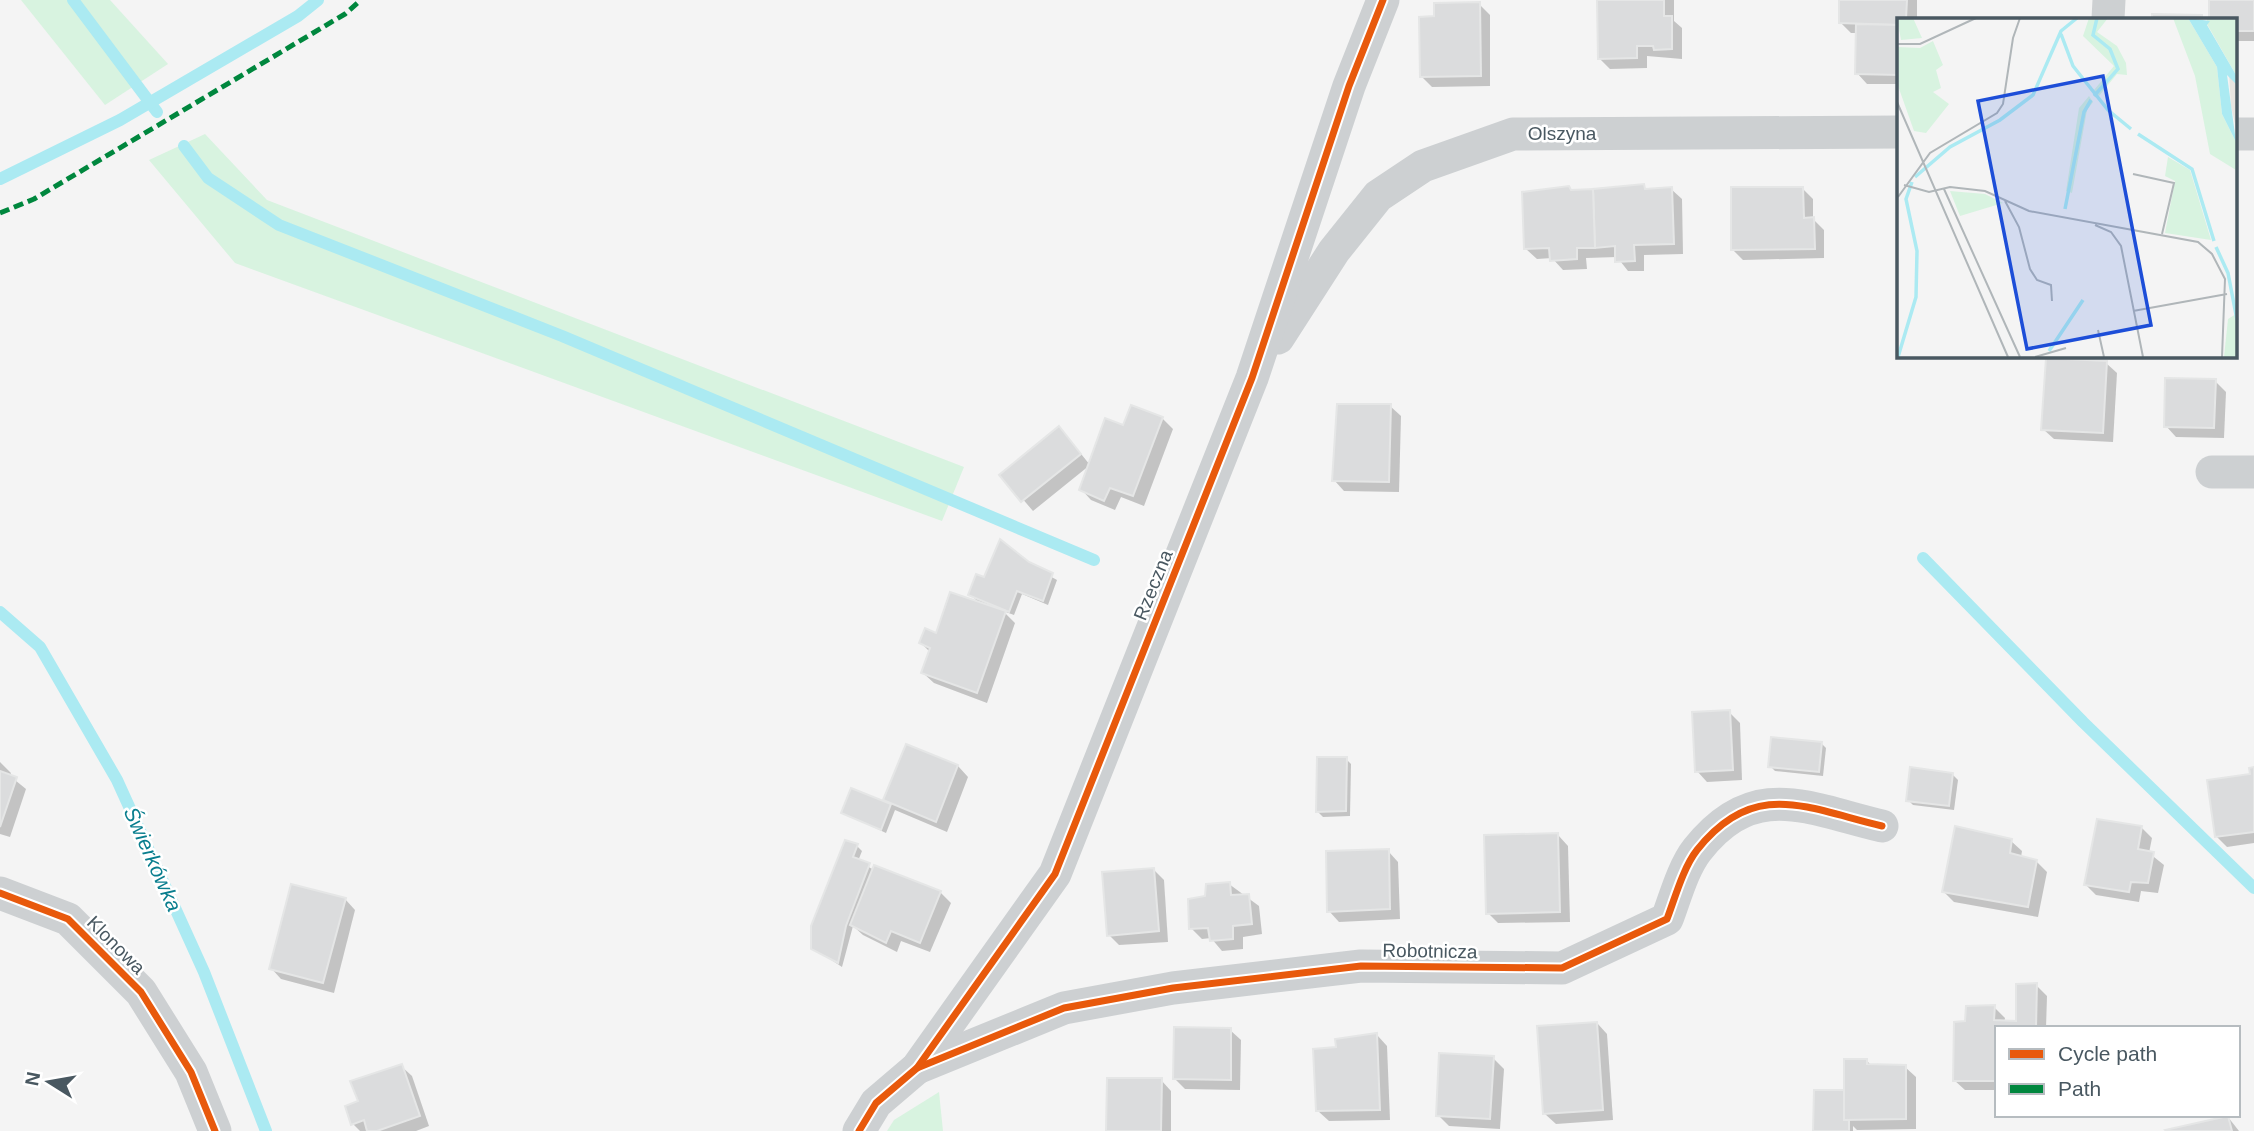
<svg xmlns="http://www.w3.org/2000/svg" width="2254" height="1131" font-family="Helvetica,sans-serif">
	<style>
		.green { fill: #d8f3e0 }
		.shadow { fill: #0003 }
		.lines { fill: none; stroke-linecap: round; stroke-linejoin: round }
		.stream { stroke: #abeaf2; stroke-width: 12 }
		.building { fill: #dbdcdd; stroke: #e5e6e6; stroke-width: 2 }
		.street { stroke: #cdd0d2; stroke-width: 33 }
		.quiet { stroke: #00873e; stroke-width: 5; stroke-dasharray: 10 5; stroke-linecap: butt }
		.cycleway-casing { stroke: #fff; stroke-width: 11 }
		.cycleway { stroke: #e8590c; stroke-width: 7 }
		.labels { text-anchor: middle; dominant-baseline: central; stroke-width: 5; stroke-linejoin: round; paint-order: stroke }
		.street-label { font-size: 19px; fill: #495861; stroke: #fff }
		.water-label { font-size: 21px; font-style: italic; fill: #097e8e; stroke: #fff }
		.inset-river { fill: none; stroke: #abeaf2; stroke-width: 3.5 }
		.inset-road { fill: none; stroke: #b0b6b9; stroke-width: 2 }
		.view { fill: #1d4ed8; fill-opacity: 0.15; stroke: #1d4ed8; stroke-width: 3.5 }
		.inset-edge { fill: none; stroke: #495861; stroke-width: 3.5 }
	</style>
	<rect width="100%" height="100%" fill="#f4f4f4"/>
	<g class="green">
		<path d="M21 0H110L168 64 105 105Z"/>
		<path d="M205 134 267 200 964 467 942 521 235 263 149 160Z"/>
		<path d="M939 1092 943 1131H887L894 1120Z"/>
	</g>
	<g class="shadow">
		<path d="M1599 0H1674V21L1682 28V59L1647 56V68L1610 69 1599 58Z"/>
		<path d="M1841 0H1917V19H1899V84H1867L1857 73 1858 33H1851L1840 22Z"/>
		<path d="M2211 0H2254V41H2235V19H2211Z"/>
		<path d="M1479 4 1490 15V86L1432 87 1422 77Z"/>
		<path d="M1643 186 1647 190 1671 189 1682 199 1683 254 1644 255V271H1628L1617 257 1586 258 1587 269 1563 270 1552 258 1537 259 1526 249 1572 192Z"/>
		<path d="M1803 189 1813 199V219L1824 230V258L1743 260 1732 249Z"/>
		<path d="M2106 363 2117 373 2113 442 2054 439 2043 429Z"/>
		<path d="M2215 381 2226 392 2224 438 2176 437 2166 426Z"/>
		<path d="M1390 406 1401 416 1399 492 1344 491 1334 480Z"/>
		<path d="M1162 418 1173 429 1144 506 1121 497 1115 510 1091 500 1081 489 1090 465 1033 511 1002 475 1069 439 1090 465 1124 427Z"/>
		<path d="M1028 564 1057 580 1048 605 1022 594 1014 615 1003 611 1015 623 987 703 934 683 923 673 931 653 921 643 980 604 970 594 985 579Z"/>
		<path d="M1729 712 1740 723 1742 780 1707 782 1697 771Z"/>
		<path d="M1821 743 1826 748 1823 776 1775 771 1770 766Z"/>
		<path d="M907 746 958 766 968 777 947 832 895 810 886 833 843 813 852 791 891 806 885 800Z"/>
		<path d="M1346 759 1351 764 1350 816 1323 817 1318 812Z"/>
		<path d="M0 762 11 773 10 776 26 789 10 837 0 834Z"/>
		<path d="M2254 769V843L2227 847 2216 836Z"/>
		<path d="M1953 775 1958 780 1954 810 1913 805 1908 800Z"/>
		<path d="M2141 827 2152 838 2149 853 2164 865 2158 893 2141 891 2139 902 2096 895 2086 885Z"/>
		<path d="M1558 835 1568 846 1570 922 1498 923 1488 913Z"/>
		<path d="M2011 841 2022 851 2021 857 2036 861 2047 872 2038 917 1954 902 1944 892Z"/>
		<path d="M857 846 862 851 858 861 874 870 940 892 951 903 930 952 901 941 897 952 863 935 853 926 842 967 813 948Z"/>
		<path d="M1388 851 1398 862 1400 919 1339 922 1329 911Z"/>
		<path d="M1153 869 1164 880 1168 942 1119 945 1109 935Z"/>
		<path d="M1229 884 1259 906 1262 934 1243 937V949L1222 951 1211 938 1202 939 1191 928 1207 898Z"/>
		<path d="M345 899 355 910 334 993 281 979 271 968Z"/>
		<path d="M2036 985 2047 996 2046 1028H1997V1090H1965L1954 1080 1967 1022 1994 1007 2005 1018 2004 1023H2017Z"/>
		<path d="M1597 1023 1607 1034 1613 1120 1556 1124 1545 1114Z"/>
		<path d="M1230 1030 1241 1040 1240 1090 1185 1089 1175 1079Z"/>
		<path d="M1377 1035 1387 1046 1390 1120 1329 1121 1318 1111 1337 1049Z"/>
		<path d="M1493 1058 1504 1069 1500 1129 1449 1126 1438 1115Z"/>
		<path d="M1866 1060 1872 1066 1905 1067 1916 1077V1129L1857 1130 1853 1126V1131H1815Z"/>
		<path d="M401 1066 412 1076 429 1126 416 1131H360L353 1124 360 1102Z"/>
		<path d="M1161 1080 1171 1091V1131H1108Z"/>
		<path d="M2228 1117 2239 1131H2168Z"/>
	</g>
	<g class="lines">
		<g class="stream">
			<path d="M73 0 157 112"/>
			<path d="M184 146 208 178 279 225 562 336 1094 560"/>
			<path d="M0 179 120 120 298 16 318 0"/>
			<path d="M1923 558 2083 722 2254 888"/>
			<path d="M0 612 40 647 117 780 204 972 266 1131"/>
		</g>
	</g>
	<g class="building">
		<path d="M1597 0H1664V16H1672V49L1654 50 1653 46H1637V58L1598 59Z"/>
		<path d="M1839 0H1907L1906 19H1899V25L1839 23Z"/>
		<path d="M2209 0H2254V31H2235V19H2209Z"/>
		<path d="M1480 2 1481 76 1420 77 1419 17 1434 16V3Z"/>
		<path d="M2152 14 2202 15V19H2152Z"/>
		<path d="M1856 24 1899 25V75L1855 74Z"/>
		<path d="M1644 184 1645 189 1672 187 1674 244 1634 245 1635 261 1615 262V246L1595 248 1593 189Z"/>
		<path d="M1569 186 1571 190 1593 189 1595 248H1577V259L1550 261 1549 248 1524 249 1522 192Z"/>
		<path d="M1731 187H1803L1804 218 1814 217 1815 249 1731 250Z"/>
		<path d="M2046 358 2107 361 2103 433 2041 430Z"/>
		<path d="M2165 378 2216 379 2214 428 2164 427Z"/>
		<path d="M1337 404H1391L1389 482 1332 481Z"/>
		<path d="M1131 405 1163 417 1133 496 1110 488 1104 501 1079 490 1105 418 1123 425Z"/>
		<path d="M1059 426 1081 454 1021 502 999 475Z"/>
		<path d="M1000 539 1029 562 1053 573 1043 601 1017 591 1009 612 968 595 976 574 984 577Z"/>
		<path d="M950 592 1006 611 977 693 921 673 930 648 919 643 925 628 936 633Z"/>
		<path d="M1730 710 1733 770 1695 772 1692 712Z"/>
		<path d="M1771 737 1822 742 1819 772 1768 767Z"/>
		<path d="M906 744 958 765 936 822 883 800Z"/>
		<path d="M1317 757H1347L1346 811 1316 812Z"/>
		<path d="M1910 767 1953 773 1949 806 1906 801Z"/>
		<path d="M2254 767V832L2215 837 2207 780 2250 774 2249 768Z"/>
		<path d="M0 771 17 777 0 827Z"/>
		<path d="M851 788 891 804 881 830 841 813Z"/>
		<path d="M2097 819 2142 826 2138 849 2154 852 2148 883 2131 882 2129 892 2084 885Z"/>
		<path d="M1955 826 2012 839 2010 853 2037 860 2028 907 1942 892Z"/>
		<path d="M1558 833 1560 912 1486 914 1484 835Z"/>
		<path d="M845 840 858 844 853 857 870 863 846 926 838 963 811 949V926Z"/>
		<path d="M1389 849 1390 909 1327 912 1326 851Z"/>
		<path d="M874 865 941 891 920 943 891 931 886 943 850 925Z"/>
		<path d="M1154 868 1159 931 1107 936 1102 872Z"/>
		<path d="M1230 882 1231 895 1249 894 1252 924 1233 926V939L1210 941 1208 928 1189 929 1188 899 1205 896 1206 884Z"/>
		<path d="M291 884 346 898 323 983 269 969Z"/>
		<path d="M2037 983 2036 1028H1997V1081H1953L1954 1022 1965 1021 1966 1006 1995 1005 1994 1020 2016 1021V984Z"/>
		<path d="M1597 1022 1603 1110 1543 1114 1537 1026Z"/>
		<path d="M1174 1027 1231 1028V1080L1173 1079Z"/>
		<path d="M1377 1033 1380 1110 1316 1111 1313 1049 1336 1047 1335 1039Z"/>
		<path d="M1439 1053 1494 1056 1490 1119 1436 1116Z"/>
		<path d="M1844 1059H1867V1064L1906 1065V1119L1844 1120Z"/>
		<path d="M402 1064 420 1116 377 1131H367L364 1120 351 1125 345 1106 358 1101 350 1081Z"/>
		<path d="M1107 1078H1162L1161 1131H1106Z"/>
		<path d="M1814 1090H1844V1120H1849V1131H1813Z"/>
		<path d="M2228 1116 2232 1131H2166L2165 1130Z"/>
	</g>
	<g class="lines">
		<g class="street">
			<path d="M2108 19 2109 0"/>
			<path d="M2235 134H2254"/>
			<path d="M1278 338 1334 251 1378 196 1423 166 1513 134 1899 132"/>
			<path d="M2212 472H2254"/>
			<path d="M0 893 68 919 141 992 191 1072 215 1131"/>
			<path d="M917 1068 1064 1008 1173 988 1361 966 1562 968 1667 919C1675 898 1683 868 1697 850 1754 778 1806 808 1882 826"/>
			<path d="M859 1131 876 1103 917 1068 1055 874 1252 378 1349 86 1383 0"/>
		</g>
		<path class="quiet" d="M0 213 34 199 345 14 361 0"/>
		<defs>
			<g id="cycleway">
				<path d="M0 893 68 919 141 992 191 1072 215 1131"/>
				<path d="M917 1068 1064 1008 1173 988 1361 966 1562 968 1667 919C1675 898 1683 868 1697 850 1754 778 1806 808 1882 826"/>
				<path d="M859 1131 876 1103 917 1068 1055 874 1252 378 1349 86 1383 0"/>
			</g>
		</defs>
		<use href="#cycleway" class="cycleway-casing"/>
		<use href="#cycleway" class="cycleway"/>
	</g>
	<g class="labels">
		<g class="street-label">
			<text x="1562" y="133">Olszyna</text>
			<text transform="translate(1153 585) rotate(-68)">Rzeczna</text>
			<text transform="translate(116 945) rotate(45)">Klonowa</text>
			<text transform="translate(1430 951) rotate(1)">Robotnicza</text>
		</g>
		<g class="water-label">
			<text transform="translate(153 859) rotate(66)">Świerkówka</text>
		</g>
	</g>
	<g transform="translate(1897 18)">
		<rect width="340" height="340" fill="#f4f4f4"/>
		<path d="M0 0H16L25 20 4 22ZM192 0H211L200 14 220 28 229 45 230 57 220 56 202 78 197 72 217 48 186 18ZM276 0H291L320 49 325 96 339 124V152L313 136 298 58ZM310 0H339V57L310 6ZM36 23 46 47 39 52 44 70 36 74 52 86 29 115 17 113 0 65V29L23 30ZM192 78 196 84 190 92 175 175 169 173 182 90ZM271 139 293 152 314 222 268 215 278 163 268 158ZM53 173 88 176 106 185 63 198ZM339 296V339H327L331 301Z" fill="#d8f3e0"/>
		<path d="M332 55 339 66V110L334 88Z" fill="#e7e5e0"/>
		<path d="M291 0 313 3 310 7 339 57V66L330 57 339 124 325 96 320 49Z" fill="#abeaf2"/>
		<path class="inset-river" d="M164 16 176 48 211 92 234 111M197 78 221 51 213 31 196 17 200 0M241 116 295 151 317 223M18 159 53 129 103 102 136 77 164 13 180 0M168 191 187 94 194 82M319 229 331 255 340 302M152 333 186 282M1 339 19 279 20 233 9 181 15 164"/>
		<path class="inset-road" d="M0 26H23L79 0M0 84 111 339M236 156 277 165 265 216M7 167 32 174 53 169 88 173 132 193 301 224 315 236 328 261 325 339M47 171 123 339M1 179 33 135 100 95 106 86 116 20 123 0M108 183 122 209 133 251 140 262 154 267 155 283M0 203V178M198 207 214 214 224 228 246 339M236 293 330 276M201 312 207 339M138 339 169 330"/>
		<path class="view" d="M206 58 254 307 130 331 81 83Z"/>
		<rect width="340" height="340" class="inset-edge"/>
	</g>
	<rect x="1995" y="1026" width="245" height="91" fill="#ffffff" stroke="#b6bcc0" stroke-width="2"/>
	<rect x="2009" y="1049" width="35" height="10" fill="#e8590c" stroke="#b6bcc0" stroke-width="2"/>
	<text x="2058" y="1061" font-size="21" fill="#495861">Cycle path</text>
	<rect x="2009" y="1084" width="35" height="10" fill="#00873e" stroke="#b6bcc0" stroke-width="2"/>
	<text x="2058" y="1096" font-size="21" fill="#495861">Path</text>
	<g transform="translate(49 1082) rotate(281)" stroke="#ffffff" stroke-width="5" paint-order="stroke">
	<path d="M0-5L12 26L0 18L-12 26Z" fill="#495861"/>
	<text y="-10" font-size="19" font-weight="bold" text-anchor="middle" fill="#495861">N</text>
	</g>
</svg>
